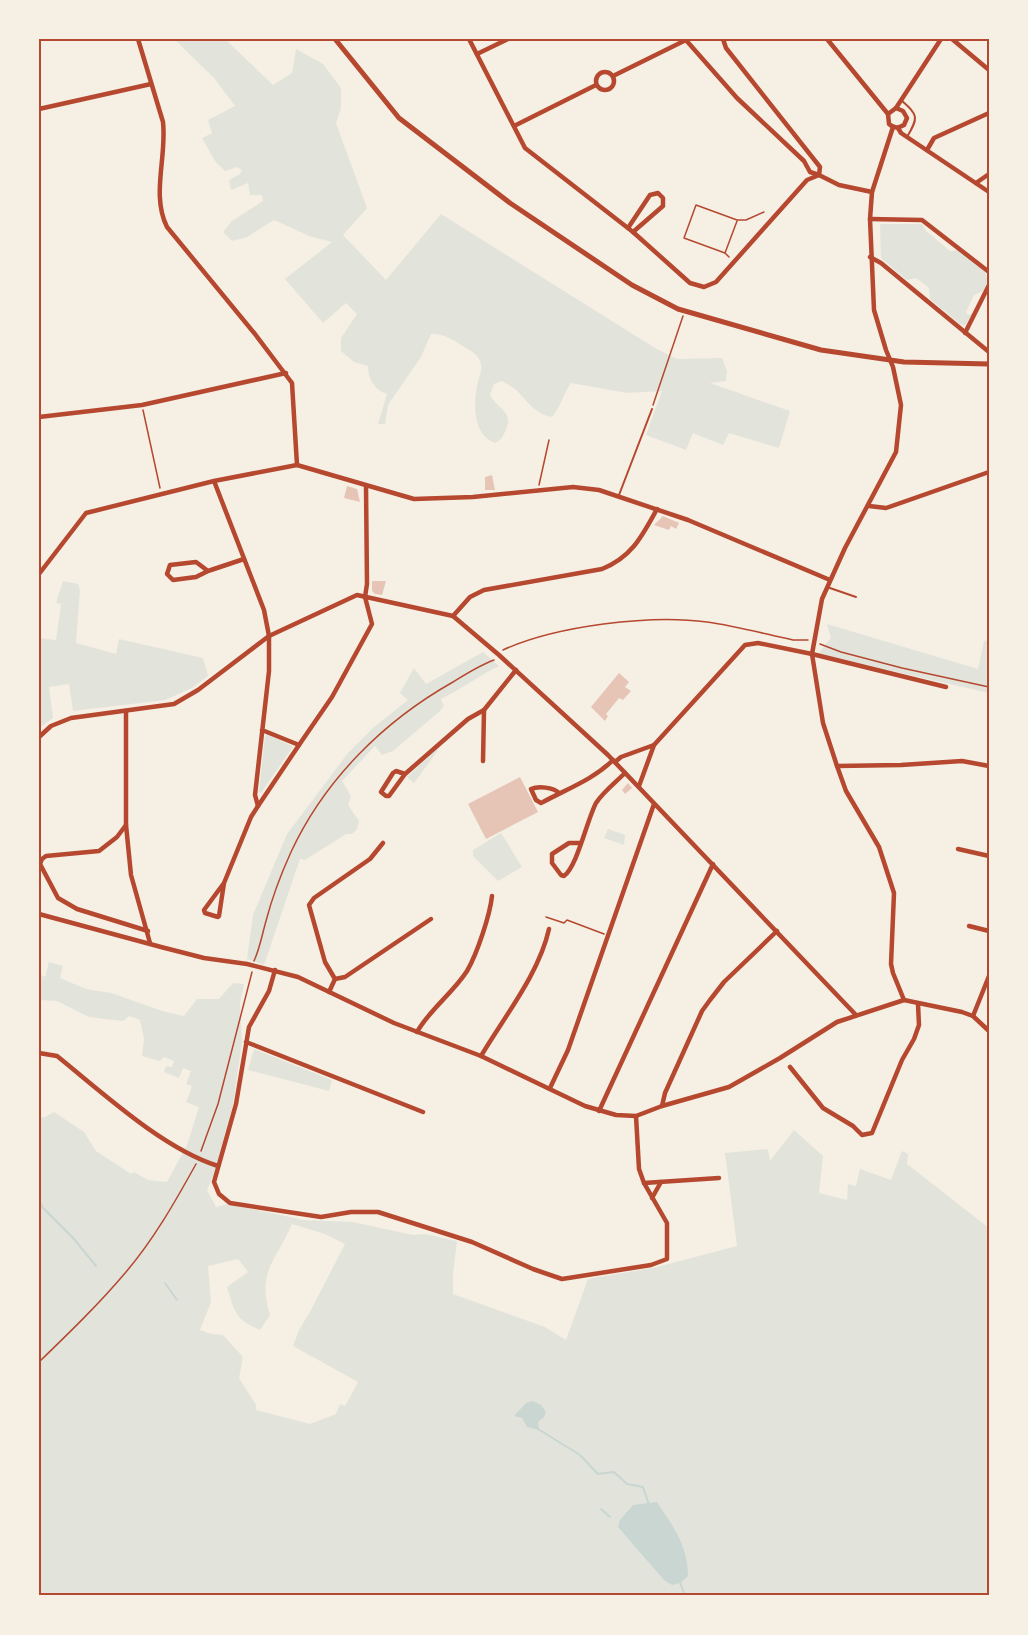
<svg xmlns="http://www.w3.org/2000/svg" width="1028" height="1635" font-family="Roboto,sans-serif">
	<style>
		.green { fill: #e2e4dc; fill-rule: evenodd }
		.water { fill: #c9d6d2 }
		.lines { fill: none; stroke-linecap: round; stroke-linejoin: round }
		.stream { stroke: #c9d6d2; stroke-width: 2 }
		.building { fill: #e6c5b7 }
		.path { stroke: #b5482f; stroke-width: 1.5 }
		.service { stroke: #b5482f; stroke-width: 2 }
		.minor { stroke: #b5482f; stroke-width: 4.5 }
		.tertiary { stroke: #b5482f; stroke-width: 5 }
		.neatline { fill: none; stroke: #b5482f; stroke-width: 2 }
	</style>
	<rect width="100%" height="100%" fill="#f6efe4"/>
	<g class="green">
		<path d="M174 39H225L273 85 292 73 296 49 323 64 341 88V108L336 123 367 208 343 235 386 280 441 214 655 348 677 359 722 358 727 371 726 381 710 383 790 411 779 448 729 433 723 445 693 433 686 450 646 435 662 391 627 393 571 383C563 394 561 407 552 417 534 414 527 400 515 389 511 386 506 384 502 381L494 384 490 395C499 411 515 411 505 432 502 438 501 440 495 443 472 434 473 403 478 381 480 373 484 368 479 359 476 353 467 349 461 345 452 339 442 333 431 334L421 357 388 405 385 424H378L387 394C374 390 368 378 368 366L354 362 341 351V338L357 314 346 303 323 323 285 279 332 242 309 236 274 220 247 237 232 241 223 232 232 221 263 201 262 195H250L248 183 231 190 229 180 240 174 242 170 237 167 225 171 215 161 202 138 212 133 208 120 235 106 214 78Z"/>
		<path d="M880 224H922L926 231 950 251 958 250 985 272 988 281 983 291 974 295 966 312 968 315 973 313 965 325 960 324 930 299 929 288 916 278 907 280 881 258Z"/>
		<path d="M63 581 78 584 80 590 76 643 116 654 119 639 203 658 208 676 192 688 165 700 73 711 69 684 49 687 53 718 39 728V638L56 640 61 604 56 603Z"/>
		<path d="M827 624 978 669 984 641 989 640V693L818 654 831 638Z"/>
		<path d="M483 652 499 666C478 676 462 689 441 699L444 706 440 711 393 751 382 755 375 746 342 781 351 796 348 805 359 821 357 829 352 834H346L305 860 300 859 264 965 247 959 253 915 287 834 348 753 374 727 408 700 400 693 414 668 426 684Z"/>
		<path d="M267 734 292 746V748L261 793 259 792 265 736Z"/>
		<path d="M436 750H438L414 783 407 777Z"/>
		<path d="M608 829 625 835 624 845 604 838Z"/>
		<path d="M501 833 522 867 498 881 473 856V850Z"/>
		<path d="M49 962 63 966 60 978 86 989 111 993 162 1011 184 1016 197 999H219L233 983 244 984 240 1004 242 1042 233 1104 215 1171 207 1190 216 1207 228 1204 304 1220 353 1222 413 1235 425 1234 457 1241 453 1274V1294L545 1327 566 1340 588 1279 657 1267 737 1246 725 1153 768 1149 770 1161 794 1130 823 1156 819 1193 847 1200 848 1184 856 1186 860 1169 891 1180 902 1151 908 1154 907 1164 989 1228V1596H39V1114L43 1118 54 1112 84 1132 96 1151 131 1174 134 1172 148 1180 167 1182 187 1145 199 1107 186 1102 192 1086 186 1084 191 1071 183 1068 179 1078 164 1072 166 1066 172 1067 174 1061 164 1057 160 1061 142 1056 144 1039 140 1020 129 1016 123 1021 89 1017 57 1001 39 1000V974L45 977ZM292 1224 325 1234 345 1244 311 1310 299 1330 293 1346 358 1382 345 1406 340 1404 336 1414 310 1424 256 1410V1405L239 1378 243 1357 223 1335 212 1334 200 1330 211 1302 208 1266 238 1259 248 1272 227 1287C235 1313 235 1319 260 1330L270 1315C257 1271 275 1263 292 1224Z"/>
		<path d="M254 1049 332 1080 329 1091 248 1070Z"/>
	</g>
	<g class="water">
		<path d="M533 1401 541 1405 546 1412 544 1417 538 1422 539 1430 527 1427 522 1418 514 1416 526 1403Z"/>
		<path d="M657 1502C673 1526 688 1546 688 1576L680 1583 672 1585 664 1580 618 1527 620 1520 633 1505Z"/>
	</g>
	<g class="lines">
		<g class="stream">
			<path d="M39 1201 43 1208 74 1239 96 1266"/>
			<path d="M165 1283 177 1300"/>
			<path d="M538 1429 580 1455 598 1474 614 1472 627 1484 643 1487 649 1505"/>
			<path d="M601 1509 610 1517"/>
			<path d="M680 1582 685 1596"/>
		</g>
	</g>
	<g class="building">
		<path d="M492 475 495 490H485V477Z"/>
		<path d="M347 486 357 489 360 502 344 498Z"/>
		<path d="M663 516 679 523 676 529 671 526 669 530 654 525Z"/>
		<path d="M372 581H386L382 595 375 594 372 591Z"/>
		<path d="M619 673 629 682 625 687 631 691 623 700 619 698 606 714 608 716 605 721 591 707Z"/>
		<path d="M520 777 538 812 486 839 468 804Z"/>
		<path d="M628 783 632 788 625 794 622 790Z"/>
	</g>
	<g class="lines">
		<g class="path">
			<path d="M725 253 737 221"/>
			<path d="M729 257 725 253 684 238 696 205 737 220H746L764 212"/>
			<path d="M653 405 683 316"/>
			<path d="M143 410 160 488"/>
			<path d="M539 485 549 440"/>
			<path d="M820 644 841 652 902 668 989 687"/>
			<path d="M503 650C555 626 651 614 707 622 736 626 765 634 793 640H808"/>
			<path d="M546 917 564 923 567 920 604 934"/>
			<path d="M254 961C260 948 262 935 266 921 272 898 281 874 291 852 325 779 384 721 453 682 466 674 480 665 494 660"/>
			<path d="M201 1151 218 1104 252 972"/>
			<path d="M39 1362C69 1333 99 1304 126 1272 154 1239 175 1202 196 1164"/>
		</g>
		<g class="service">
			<path d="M901 100C918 115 919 117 907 137"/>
			<path d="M619 495 652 409"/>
			<path d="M827 587 856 597"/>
		</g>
		<g class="minor">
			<path d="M138 39 163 122C167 157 151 195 167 227L255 334 292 383 297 465"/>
			<path d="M469 39 525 148 633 232 690 283 704 287 716 282 807 180 819 175 839 185 872 192"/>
			<path d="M685 39 737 98 804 161 810 172 819 175 820 167 726 48 723 39"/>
			<path d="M827 39 888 114"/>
			<path d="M952 39 989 70"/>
			<path d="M477 54 508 39"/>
			<circle cx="605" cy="81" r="9"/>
			<path d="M613 76 688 39"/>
			<path d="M39 109 151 84"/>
			<path d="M888 114 896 108 941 39"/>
			<path d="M888 114 889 124C895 129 898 128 904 125L907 118 903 111 896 108"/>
			<path d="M514 126 596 85"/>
			<path d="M893 127 872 192 870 219 874 310 886 350 893 367 901 405 896 452 845 548 822 599 812 654 823 723 837 766 846 791 879 847 894 893 891 964 893 973 904 1000"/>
			<path d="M898 128 901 133 989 192"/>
			<path d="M927 150 934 138 989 113"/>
			<path d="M976 183 989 174"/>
			<path d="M870 219 922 220 989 272"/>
			<path d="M628 228 650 195 658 193 663 198V206L633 232"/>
			<path d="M870 257 881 263 989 352"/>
			<path d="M965 333 989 285"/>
			<path d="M39 417 142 405 286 373"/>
			<path d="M214 481 264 610 269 636V671L255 795 258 806 299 745 262 730"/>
			<path d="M869 506 886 508 989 472"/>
			<path d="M208 571 196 562 170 565 167 574 173 580 196 577 208 571 244 559"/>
			<path d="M39 574 86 513 214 481 297 465 414 499 473 497 573 487 599 490 688 520 830 580"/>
			<path d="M453 616 470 597 484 590 602 569C632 557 642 536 657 509"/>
			<path d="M126 711V825L131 875 150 943"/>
			<path d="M39 737 51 726 71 718 174 704 198 690 269 636 357 595 453 616 499 655 608 755 856 1015"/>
			<path d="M299 745 332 697 372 624 365 597 367 584 366 486"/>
			<path d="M483 761 484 710"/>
			<path d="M615 762 621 757 654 745"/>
			<path d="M837 766 901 765 962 761 989 766"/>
			<path d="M405 774 389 796H386L381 792 393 773 396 771 405 774 468 719 484 710 516 670"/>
			<path d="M639 786 654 745 745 645 758 643 812 654 946 687"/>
			<path d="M559 793C553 787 538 786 531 789L536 800 541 803 543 802C567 789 594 779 613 760"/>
			<path d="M126 825 117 837 99 851 46 856 42 859 40 864 58 898 77 909 148 931"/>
			<path d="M581 843H569L552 854V863L561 875 564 876C577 867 587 820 596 803 603 792 616 782 625 773"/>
			<path d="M958 849 989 856"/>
			<path d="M224 883 204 910 205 913 218 917 219 916 224 883 251 817 258 806"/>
			<path d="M39 914 161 947 204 958 247 964 298 977 394 1023 481 1056 585 1106 616 1115 636 1116 662 1106 729 1087 780 1058 837 1022 904 1000 962 1012 973 1016 989 1031"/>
			<path d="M969 926 989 931"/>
			<path d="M275 970 269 991 249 1027 236 1104 214 1182 219 1194 230 1203 321 1217 351 1212H378L472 1242 533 1269 562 1279 651 1265 667 1259V1223L644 1183 639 1169 636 1116"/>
			<path d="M335 979 345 977 431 919"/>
			<path d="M329 992 335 979 325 962 309 905 314 898 370 859 383 843"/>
			<path d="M973 1016 989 976"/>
			<path d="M417 1032C430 1009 453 993 467 971 477 954 490 915 492 896"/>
			<path d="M246 1042 423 1112"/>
			<path d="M39 1053 57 1056C103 1093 162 1148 218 1166"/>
			<path d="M481 1056C504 1017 539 974 549 929"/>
			<path d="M790 1067 823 1108 853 1126 862 1135 872 1133 902 1060 914 1039 919 1025 918 1004"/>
			<path d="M550 1088 568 1050 654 804"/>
			<path d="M662 1106 665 1093 702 1011 710 1000 724 982 777 931"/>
			<path d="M599 1111 713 864"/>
			<path d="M644 1183 719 1178"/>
			<path d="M652 1198 661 1182"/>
		</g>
		<path class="tertiary" d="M335 39 399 118 510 203 632 285 678 309 821 350 904 362 989 364"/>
	</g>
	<rect width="1028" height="1635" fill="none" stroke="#f6efe4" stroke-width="81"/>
	<rect x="40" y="40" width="948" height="1554" class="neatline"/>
</svg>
